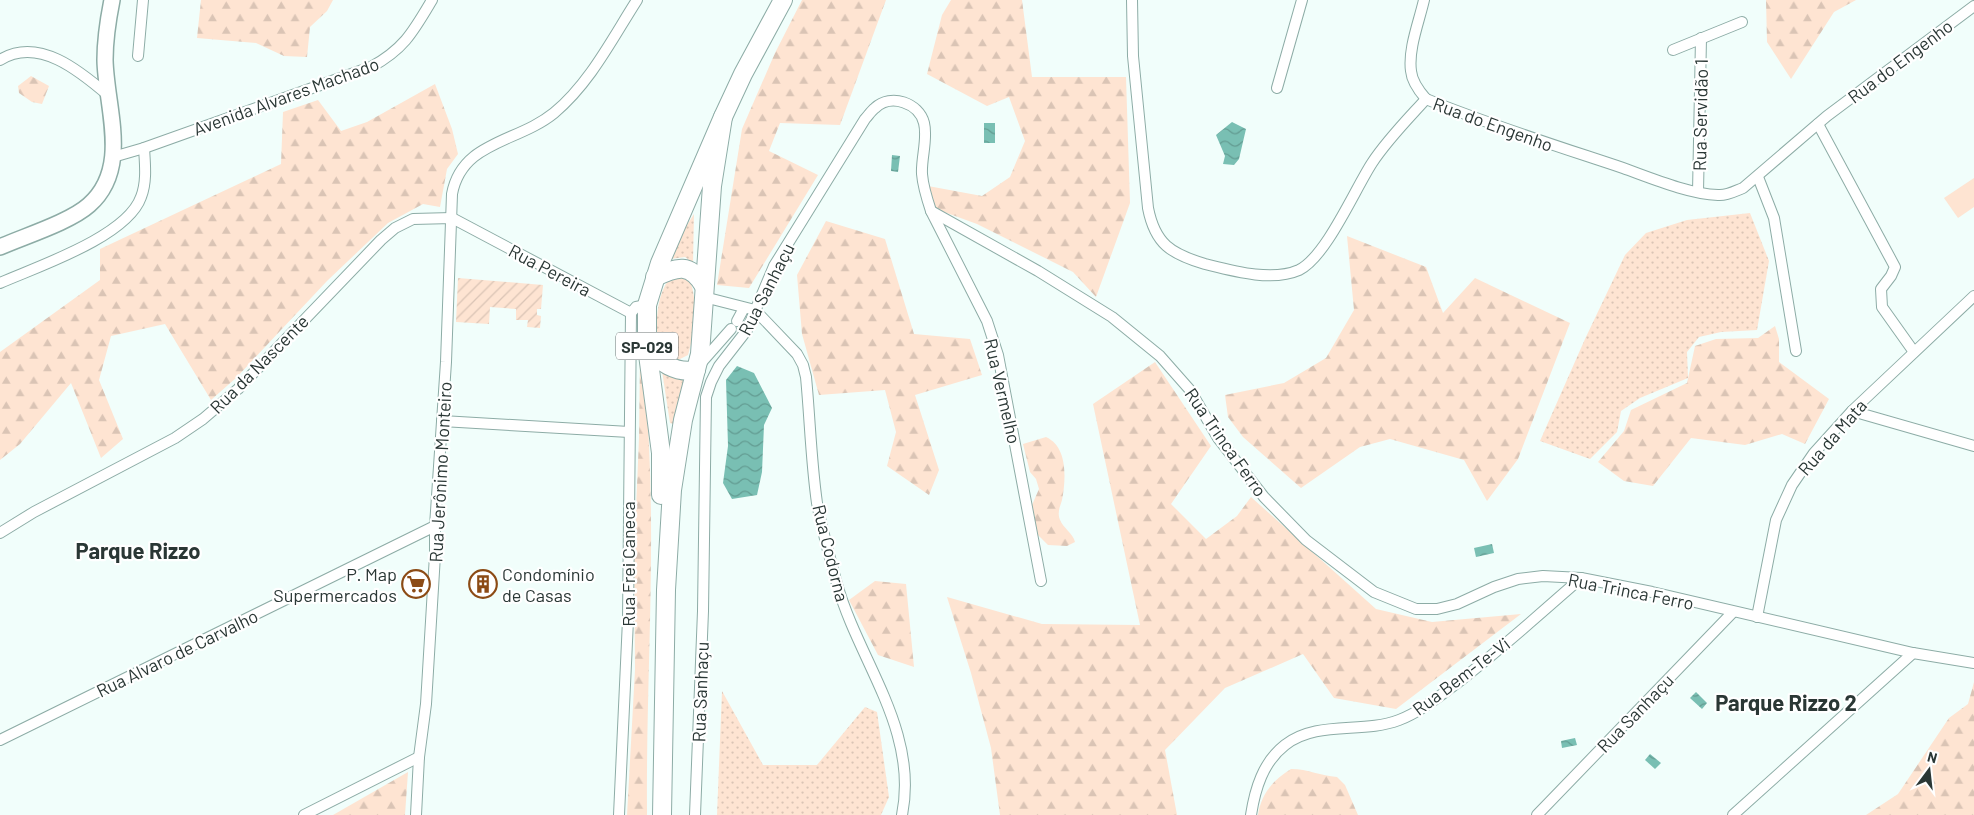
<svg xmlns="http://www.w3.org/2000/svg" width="1974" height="815" font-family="Barlow,sans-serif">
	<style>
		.grass { fill: url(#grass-dots) }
		.forest { fill: url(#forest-firs) }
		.park { fill: #fee4d2 }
		.garden { fill: url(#garden-furrows) }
		.water { fill: url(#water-waves) }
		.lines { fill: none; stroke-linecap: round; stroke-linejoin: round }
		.minor-casing { stroke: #8daca6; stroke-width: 12 }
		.secondary-casing { stroke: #8daca6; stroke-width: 18 }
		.trunk-casing { stroke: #8daca6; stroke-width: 20 }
		.minor { stroke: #fff; stroke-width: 10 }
		.secondary { stroke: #fff; stroke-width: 15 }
		.trunk { stroke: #fff; stroke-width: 18 }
		.labels { text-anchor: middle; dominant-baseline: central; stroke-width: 4.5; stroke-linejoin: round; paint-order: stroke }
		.shield { fill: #fff; stroke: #6a7372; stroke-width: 1 }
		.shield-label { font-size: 16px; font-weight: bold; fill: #2a3735 }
		.street-label { font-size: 18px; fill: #2a3735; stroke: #fff }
		.poi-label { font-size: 18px; fill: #2a3735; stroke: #fff; text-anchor: end }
		.district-label { font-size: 22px; font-weight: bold; fill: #2a3735; stroke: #fff }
	</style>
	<defs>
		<pattern id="grass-dots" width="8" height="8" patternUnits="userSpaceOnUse" patternTransform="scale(1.25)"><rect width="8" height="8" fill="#fee4d2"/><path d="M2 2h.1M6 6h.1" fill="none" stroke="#dac4b5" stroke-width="1.8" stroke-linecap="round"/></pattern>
		<pattern id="forest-firs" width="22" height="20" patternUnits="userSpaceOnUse" patternTransform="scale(1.25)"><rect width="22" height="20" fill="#fee4d2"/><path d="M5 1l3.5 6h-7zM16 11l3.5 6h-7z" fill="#dac4b5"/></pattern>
		<pattern id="garden-furrows" width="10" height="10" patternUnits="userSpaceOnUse" patternTransform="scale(1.25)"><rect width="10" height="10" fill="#fee4d2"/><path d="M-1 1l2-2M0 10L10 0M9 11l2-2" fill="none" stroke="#dac4b5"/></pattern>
		<pattern id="water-waves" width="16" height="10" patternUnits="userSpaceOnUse" patternTransform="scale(1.25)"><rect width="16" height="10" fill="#79bfb3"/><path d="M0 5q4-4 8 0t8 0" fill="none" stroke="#639c92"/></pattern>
	</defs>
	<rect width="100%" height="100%" fill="#f1fefb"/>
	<g class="grass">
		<path d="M1750 213 1769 261 1757 330 1721 332 1699 337 1687 352 1688 378 1640 398 1621 411 1617 432 1590 459 1540 441 1585 339 1625 255 1646 233 1687 220Z"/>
		<path d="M694 214 693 263 685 257 670 259 682 233Z"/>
		<path d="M681 275 690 280C698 303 695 332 688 355L676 361 658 347C655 326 656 295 670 278Z"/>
		<path d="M662 371 688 373 673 424 670 423Z"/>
		<path d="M722 691 763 765H817L865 707 877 712 889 797 881 815H717Z"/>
	</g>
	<g class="forest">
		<path d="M201 0H333L327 11 310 27 307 57 284 56 256 43 197 38Z"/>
		<path d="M802 0H886L840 125 780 123 769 151 818 175 749 288 717 285 742 129 775 53Z"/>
		<path d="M951 0H1022L1032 77H1126L1130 203 1096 297 1073 272 977 224 936 209 928 186 982 196 1010 177 1025 141 1009 97 987 106 927 74 942 15Z"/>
		<path d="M1766 0H1856L1834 12 1791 79 1767 42Z"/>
		<path d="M31 76 49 86 42 104 32 102 19 93 18 86Z"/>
		<path d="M435 84 452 129 458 154 447 169 440 207 423 204 388 223 327 281 236 378 211 400 165 324 111 336 99 380 123 439 101 458 71 383 20 444 0 460V352L100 280V249L281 164 283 112 318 100 341 131 367 122Z"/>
		<path d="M826 221 885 239 914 334 970 339 982 375 915 395 939 470 929 495 887 466 896 432 885 390 819 395 802 334 797 275Z"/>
		<path d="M1347 236 1426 267 1443 313 1475 278 1570 323 1518 459 1487 501 1464 460 1390 439 1360 447 1301 488 1243 437 1228 417 1225 395 1284 383 1326 358 1354 310Z"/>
		<path d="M1775 326 1779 339V362L1829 399 1805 444 1782 434 1745 445 1691 438 1653 486 1624 481 1598 462 1624 431 1631 410 1687 383 1695 346 1716 339 1758 338Z"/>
		<path d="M640 354C643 384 648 415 649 445 655 567 646 689 647 810V815H627L635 670 634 557 639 438Z"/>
		<path d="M1155 362 1211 446 1171 504 1206 539 1237 516 1251 497 1376 609 1432 622 1521 614 1396 709 1334 698 1303 654 1225 688 1165 750 1177 815H1000L991 748 971 673 947 597 1042 624 1140 625 1093 404Z"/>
		<path d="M1046 437C1068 447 1066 479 1062 500 1060 507 1057 512 1060 520 1063 528 1073 533 1075 542L1067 546 1048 545 1036 533 1034 520 1032 505 1039 489 1036 479 1030 472 1023 444Z"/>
		<path d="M875 581 906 584 914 667 878 655 849 600Z"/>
		<path d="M1974 682V815H1866L1898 794 1949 718 1968 704Z"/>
		<path d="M1291 769C1308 769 1321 776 1337 777L1345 785 1358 815H1258C1261 794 1273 780 1291 769Z"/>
		<path d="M408 772 405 815H333Z"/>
	</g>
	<path class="park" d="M1974 178V207L1958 218 1944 198Z"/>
	<path class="garden" d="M458 278 543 285 541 309H537V315L541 316 540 328 527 327 528 320H516V309L490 307 489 324 456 322Z"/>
	<g class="water">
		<path d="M1232 122 1246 129 1239 159 1234 165 1223 164 1225 156 1216 135Z"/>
		<rect x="984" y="123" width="11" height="20"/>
		<path d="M892 155 900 156 898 172 891 171Z"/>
		<path d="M737 366 754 373 772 408 764 425 762 472 757 495 732 499 723 483 728 446 726 380Z"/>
		<path d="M1492 544 1494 553 1476 557 1474 548Z"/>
		<path d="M1696 692 1707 703 1702 709 1690 698Z"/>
		<path d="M1575 738 1577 745 1562 748 1561 741Z"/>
		<path d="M1650 754 1661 763 1655 769 1645 760Z"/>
	</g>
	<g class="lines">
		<defs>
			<g id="minor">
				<path d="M1132 0 1133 56 1148 208C1155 244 1171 254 1205 264 1233 271 1272 282 1299 270 1326 257 1355 189 1372 163 1387 140 1407 120 1426 99"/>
				<path d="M1424 0C1419 22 1408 49 1411 71 1412 82 1419 91 1426 99"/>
				<path d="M1673 50 1742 22"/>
				<path d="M138 56 143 0"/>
				<path d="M0 60C38 36 80 71 109 96"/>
				<path d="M1277 88 1302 0"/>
				<path d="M1426 99C1490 125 1557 146 1623 168 1651 178 1689 194 1718 195 1727 196 1735 191 1743 188L1827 116 1974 6"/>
				<path d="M1818 124 1895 267 1891 276 1881 289 1882 307 1914 352"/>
				<path d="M113 157 144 148 371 67C404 49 413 32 432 0"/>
				<path d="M1758 177 1774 218 1796 351"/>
				<path d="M1698 192 1701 38"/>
				<path d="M931 211 1038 271 1112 317 1160 356 1190 390 1218 438 1264 497 1306 540 1374 592 1416 609H1437L1457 604 1494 587 1518 579 1543 576 1581 578 1652 592 1913 653 1974 663"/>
				<path d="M0 283C36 267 127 237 141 197 147 182 145 164 144 148"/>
				<path d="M704 297 755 310 797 354 803 365 806 377C810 419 811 461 817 503 822 530 830 558 837 584 859 662 919 730 902 815"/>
				<path d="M737 321 744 308"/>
				<path d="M701 363 731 329"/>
				<path d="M1852 411 1974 446"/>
				<path d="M442 421 629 432"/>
				<path d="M0 533 34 512 175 438 203 419 238 389 381 240 395 228 413 219 452 218 631 313 636 307 647 305"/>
				<path d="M1757 617 1776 520 1792 485 1814 453 1852 411 1974 296"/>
				<path d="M0 740 435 526"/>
				<path d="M304 815 419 757"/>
				<path d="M416 815 419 757 426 704 435 555V526L446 362 452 194C462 141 517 143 554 113 590 83 612 39 637 0"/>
				<path d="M619 815 628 620 631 313"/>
				<path d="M695 815 703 611 706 397 711 382 719 366 747 330 774 266 865 119C868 116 871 111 875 108 891 93 919 103 924 123 928 139 921 158 922 174 923 187 927 199 931 211L987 321 998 355 1041 581"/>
				<path d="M1251 815C1255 789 1263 762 1285 745 1317 720 1362 734 1399 720 1420 712 1438 697 1456 684 1500 650 1540 614 1581 578"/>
				<path d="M1537 815 1733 612"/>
				<path d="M1733 815 1913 653"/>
			</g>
			<path id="secondary" d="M0 247C25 236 70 222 89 205 131 168 106 108 105 60 105 40 108 20 112 0"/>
			<g id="trunk">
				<path d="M655 277C677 267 690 262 704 286"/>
				<path d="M647 347C659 362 676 374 696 370"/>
				<path d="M661 495V453L647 347V305L660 263 723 117 743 74 783 0"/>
				<path d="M662 815 666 590 672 490 683 420 700 354 712 186 723 117"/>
			</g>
		</defs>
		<use href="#minor" class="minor-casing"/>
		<use href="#secondary" class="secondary-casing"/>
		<use href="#trunk" class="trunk-casing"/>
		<use href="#minor" class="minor"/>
		<use href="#secondary" class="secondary"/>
		<use href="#trunk" class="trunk"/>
	</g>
	<defs>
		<symbol id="supermarket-ring" viewBox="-11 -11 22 22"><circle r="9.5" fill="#fff" stroke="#8c4b15" stroke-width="1.5"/><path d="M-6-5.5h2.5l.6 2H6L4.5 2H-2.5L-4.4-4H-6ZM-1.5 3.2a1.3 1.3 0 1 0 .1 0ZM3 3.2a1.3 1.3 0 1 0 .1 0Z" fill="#8c4b15"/></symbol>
		<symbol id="building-ring" viewBox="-11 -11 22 22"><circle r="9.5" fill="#fff" stroke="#8c4b15" stroke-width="1.5"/><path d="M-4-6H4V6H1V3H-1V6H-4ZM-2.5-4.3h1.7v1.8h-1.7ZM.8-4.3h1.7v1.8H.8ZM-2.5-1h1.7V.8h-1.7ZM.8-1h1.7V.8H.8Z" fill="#8c4b15"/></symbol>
	</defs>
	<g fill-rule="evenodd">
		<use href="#supermarket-ring" x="400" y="568" width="32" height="32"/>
		<use href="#building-ring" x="467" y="568" width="32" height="32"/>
	</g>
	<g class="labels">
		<rect class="shield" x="616" y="332.5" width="62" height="27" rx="4"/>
		<g class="shield-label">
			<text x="647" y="346">SP-029</text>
		</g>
		<g class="street-label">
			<text transform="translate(1900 61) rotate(-37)">Rua do Engenho</text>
			<text transform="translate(286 96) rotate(-20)">Avenida Alvares Machado</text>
			<text transform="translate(1700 115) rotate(-89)">Rua Servidão 1</text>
			<text transform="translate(1493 124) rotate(20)">Rua do Engenho</text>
			<text transform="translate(550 270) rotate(28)">Rua Pereira</text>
			<text transform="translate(766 289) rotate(-63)">Rua Sanhaçu</text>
			<text transform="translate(259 364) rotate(-45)">Rua da Nascente</text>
			<text transform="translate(1003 391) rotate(77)">Rua Vermelho</text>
			<text transform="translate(1832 437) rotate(-49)">Rua da Mata</text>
			<text transform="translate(1226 442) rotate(55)">Rua Trinca Ferro</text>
			<text transform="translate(440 472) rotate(-87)">Rua Jerônimo Monteiro</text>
			<text transform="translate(831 553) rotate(76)">Rua Codorna</text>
			<text transform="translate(628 564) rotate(-90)">Rua Frei Caneca</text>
			<text transform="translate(1631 591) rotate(11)">Rua Trinca Ferro</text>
			<text transform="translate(177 653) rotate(-26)">Rua Alvaro de Carvalho</text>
			<text transform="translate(1461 676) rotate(-37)">Rua Bem-Te-Vi</text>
			<text transform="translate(700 692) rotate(-88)">Rua Sanhaçu</text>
			<text transform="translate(1635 713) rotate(-46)">Rua Sanhaçu</text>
		</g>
		<g class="poi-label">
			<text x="397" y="574">P. Map<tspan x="397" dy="21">Supermercados</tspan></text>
			<text x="502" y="574" text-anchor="start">Condomínio<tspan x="502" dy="21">de Casas</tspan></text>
		</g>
		<g class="district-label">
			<text x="138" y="550">Parque Rizzo</text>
			<text x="1786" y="702">Parque Rizzo 2</text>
		</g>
	</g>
	<g transform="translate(1929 770) rotate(15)" stroke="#ffffff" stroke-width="4" paint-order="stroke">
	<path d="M0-4L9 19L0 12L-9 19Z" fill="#2a3735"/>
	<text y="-8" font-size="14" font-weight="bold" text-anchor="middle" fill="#2a3735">N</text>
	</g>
</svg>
